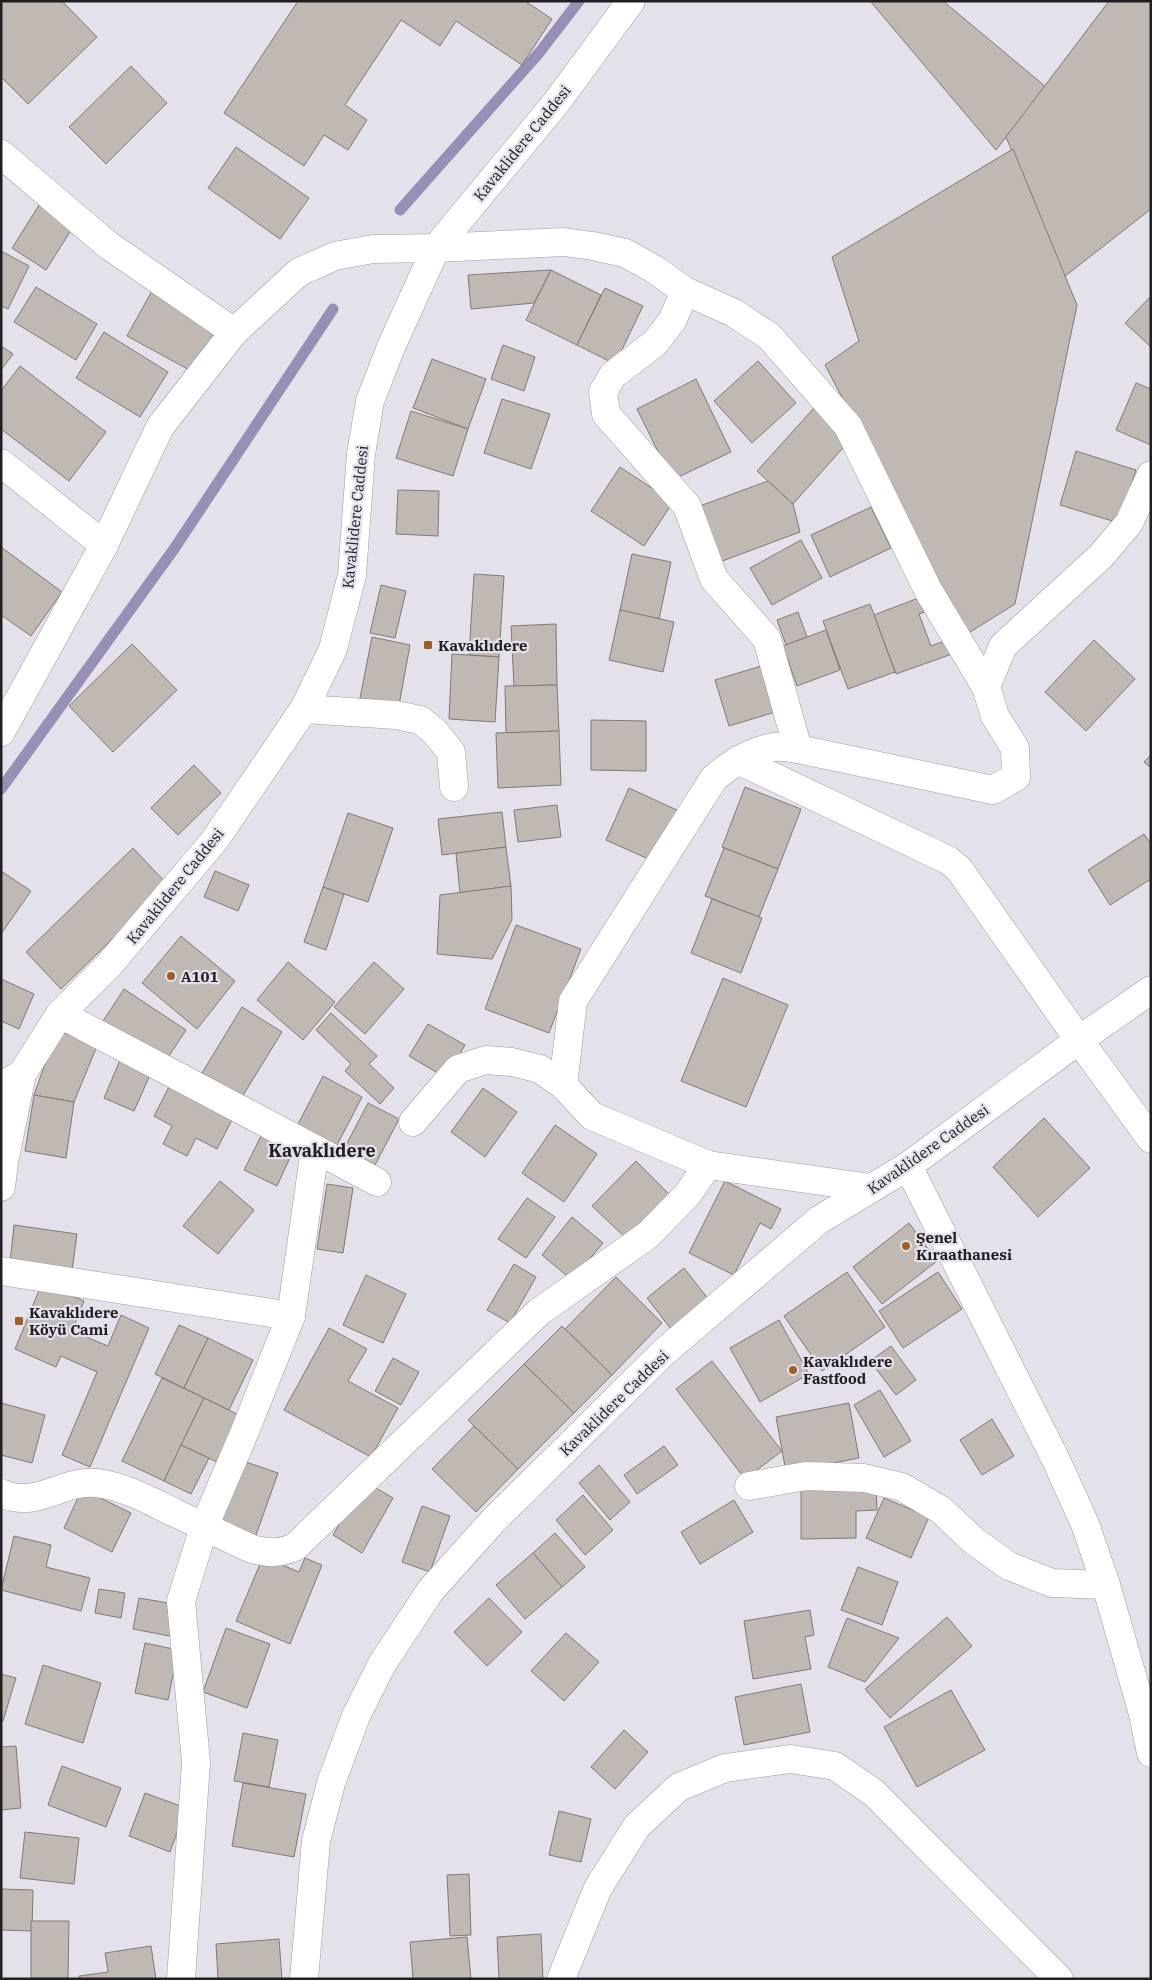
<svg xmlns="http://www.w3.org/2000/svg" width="1152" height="1980" font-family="'IBM Plex Serif',serif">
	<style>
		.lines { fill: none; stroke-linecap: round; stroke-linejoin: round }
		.stream { stroke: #988fb7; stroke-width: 11 }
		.building { fill: #bfb8b3; stroke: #817a76 }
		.minor-casing { stroke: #9d9ca3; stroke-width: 29 }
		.tertiary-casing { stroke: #9d9ca3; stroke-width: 29 }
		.minor { stroke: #fff; stroke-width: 28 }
		.tertiary { stroke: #fff; stroke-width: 28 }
		.poi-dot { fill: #9d5f24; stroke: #e3e2ea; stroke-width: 2 }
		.labels { text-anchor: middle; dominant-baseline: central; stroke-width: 4.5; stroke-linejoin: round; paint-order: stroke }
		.street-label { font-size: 15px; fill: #202023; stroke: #e3e2ea }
		.poi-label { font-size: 15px; font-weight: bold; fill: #202023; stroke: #e3e2ea; text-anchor: start }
		.quarter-label { font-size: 18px; font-weight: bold; fill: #202023; stroke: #e3e2ea }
	</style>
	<rect width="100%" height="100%" fill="#e3e2ea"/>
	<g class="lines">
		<g class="stream">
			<path d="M400 210 539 53 579 1"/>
			<path d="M1 789 174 549 333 309"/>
		</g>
	</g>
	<g class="building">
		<path d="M1 1H62L97 37 28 104 1 77Z"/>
		<path d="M298 1H525L552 19 522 65 456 21 440 46 401 20 345 105 367 120 348 150 324 135 304 166 224 113Z"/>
		<path d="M870 1H943L1046 87 996 150Z"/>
		<path d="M1109 1H1151V209L1064 277 1006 137Z"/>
		<path d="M131 66 167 103 106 164 69 127Z"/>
		<path d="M236 147 309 198 280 239 208 188Z"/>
		<path d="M1013 149 1077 305 1015 604 967 634 825 365 859 341 832 257Z"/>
		<path d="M41 202 75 224 46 270 12 248Z"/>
		<path d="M1 251 29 266 8 309 1 306Z"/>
		<path d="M551 270 534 303 471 309 468 275Z"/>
		<path d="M551 270 601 295 577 345 526 320Z"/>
		<path d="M36 287 97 324 76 360 14 322Z"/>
		<path d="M605 288 643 306 615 364 577 345Z"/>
		<path d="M153 289 219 324 193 372 127 336Z"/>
		<path d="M1151 296V347L1125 323Z"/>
		<path d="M104 332 168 372 140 417 76 378Z"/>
		<path d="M503 345 535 357 524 391 491 379Z"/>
		<path d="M1 346 13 354 1 370Z"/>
		<path d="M432 359 486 379 468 429 413 408Z"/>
		<path d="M758 361 796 403 752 443 714 401Z"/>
		<path d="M20 366 106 432 69 481 1 429V391Z"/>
		<path d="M696 379 731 452 672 480 637 409Z"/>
		<path d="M1136 383 1151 389V445L1116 430Z"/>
		<path d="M502 399 550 414 531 469 484 453Z"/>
		<path d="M814 408 850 440 793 504 757 471Z"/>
		<path d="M411 411 468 429 453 476 396 458Z"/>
		<path d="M1076 451 1136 470 1119 523 1060 505Z"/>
		<path d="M620 467 673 502 644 546 591 511Z"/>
		<path d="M768 481 793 504 800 532 717 563 697 507Z"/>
		<path d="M398 490 439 491 438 536 396 534Z"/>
		<path d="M871 507 891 548 830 577 811 535Z"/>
		<path d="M801 540 822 578 772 605 750 568Z"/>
		<path d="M1 547 62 592 31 636 1 615Z"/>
		<path d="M632 554 671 562 659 619 620 610Z"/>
		<path d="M474 574 504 576 499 657 469 655Z"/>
		<path d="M381 585 406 591 395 638 370 633Z"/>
		<path d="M929 594 935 608 919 614 931 646 947 640 952 654 896 674 874 615Z"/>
		<path d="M870 604 895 672 848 689 823 621Z"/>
		<path d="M620 610 674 622 663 672 609 660Z"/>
		<path d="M798 612 807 637 786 645 777 620Z"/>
		<path d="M556 624 557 685 514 686 511 626Z"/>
		<path d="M826 630 840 670 797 686 783 646Z"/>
		<path d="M372 637 410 645 399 705 360 698Z"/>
		<path d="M1094 640 1135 679 1086 731 1045 692Z"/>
		<path d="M132 644 177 690 113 752 69 706Z"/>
		<path d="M452 654 499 657 495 722 449 719Z"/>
		<path d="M768 664 782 710 729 726 715 680Z"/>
		<path d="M557 685 559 731 506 733 505 686Z"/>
		<path d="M591 720 646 721V771L591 770Z"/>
		<path d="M559 731 561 785 498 788 496 733Z"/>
		<path d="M1151 755V768L1144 762Z"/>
		<path d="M194 765 221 793 178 835 151 808Z"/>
		<path d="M745 787 801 809 778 869 722 847Z"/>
		<path d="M629 788 679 811 655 862 606 840Z"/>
		<path d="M557 805 561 837 518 842 514 810Z"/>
		<path d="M502 812 506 847 442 855 438 819Z"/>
		<path d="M348 813 393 828 368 902 323 887Z"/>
		<path d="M1144 834 1151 844V879L1110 905 1088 870Z"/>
		<path d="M506 847 511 886 460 893 456 853Z"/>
		<path d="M133 848 168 885 61 989 26 952Z"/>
		<path d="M724 848 778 869 759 917 705 896Z"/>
		<path d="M1 871 31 891 1 934Z"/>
		<path d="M215 871 249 885 238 911 204 897Z"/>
		<path d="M511 886 512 920 492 959 437 954 440 895Z"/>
		<path d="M323 887 344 894 326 950 304 942Z"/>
		<path d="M712 899 762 918 741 973 691 953Z"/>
		<path d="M516 925 581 949 549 1033 485 1009Z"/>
		<path d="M181 936 235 981 197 1029 142 983Z"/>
		<path d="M288 962 335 1002 303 1040 257 1000Z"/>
		<path d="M374 962 404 989 365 1034 334 1007Z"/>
		<path d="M723 978 788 1005 746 1107 681 1081Z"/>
		<path d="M1 979 34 994 19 1029 1 1021Z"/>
		<path d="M124 989 186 1030 165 1062 103 1021Z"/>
		<path d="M242 1007 282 1032 242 1097 202 1073Z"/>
		<path d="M331 1013 377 1056 369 1064 394 1088 380 1104 345 1071 351 1064 316 1030Z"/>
		<path d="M428 1024 465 1045 446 1078 409 1056Z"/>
		<path d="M57 1030 97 1046 74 1102 34 1095Z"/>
		<path d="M123 1053 154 1066 134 1111 104 1098Z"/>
		<path d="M323 1076 362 1097 335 1149 296 1128Z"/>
		<path d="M171 1083 234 1116 217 1149 196 1138 187 1156 163 1144 172 1126 154 1116Z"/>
		<path d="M483 1088 517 1112 485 1157 451 1132Z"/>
		<path d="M34 1095 74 1102 66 1158 25 1151Z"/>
		<path d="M368 1103 399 1119 373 1169 342 1153Z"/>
		<path d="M1044 1118 1090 1168 1038 1217 993 1167Z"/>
		<path d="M555 1125 597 1154 564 1202 522 1173Z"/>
		<path d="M261 1136 293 1151 277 1186 244 1170Z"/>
		<path d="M636 1161 673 1198 630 1242 592 1206Z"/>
		<path d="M220 1181 254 1210 218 1254 183 1226Z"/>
		<path d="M725 1181 781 1209 771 1229 760 1223 734 1275 689 1253Z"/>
		<path d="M327 1184 353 1188 343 1253 317 1249Z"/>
		<path d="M527 1198 555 1217 526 1258 498 1239Z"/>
		<path d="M572 1217 603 1243 572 1280 542 1255Z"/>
		<path d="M909 1223 937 1261 882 1304 853 1267Z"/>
		<path d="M14 1225 77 1234 72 1271 10 1263Z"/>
		<path d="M514 1264 536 1277 510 1323 487 1310Z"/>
		<path d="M684 1268 709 1300 671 1329 647 1298Z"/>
		<path d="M847 1272 885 1327 822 1371 784 1316Z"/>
		<path d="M938 1272 962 1309 903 1348 879 1311Z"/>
		<path d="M366 1275 406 1294 383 1343 343 1325Z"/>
		<path d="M616 1277 662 1323 612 1375 565 1329Z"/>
		<path d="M42 1283 84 1301 72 1331 108 1346 121 1315 149 1328 90 1467 62 1455 97 1372 61 1356 56 1367 15 1349Z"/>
		<path d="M779 1320 809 1374 760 1402 730 1348Z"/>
		<path d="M179 1325 208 1338 184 1388 155 1374Z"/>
		<path d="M562 1326 612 1375 574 1413 524 1364Z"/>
		<path d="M329 1328 367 1349 348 1381 398 1408 371 1457 284 1410Z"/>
		<path d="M208 1338 253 1360 229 1410 184 1388Z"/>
		<path d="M891 1346 916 1380 896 1395 870 1361Z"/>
		<path d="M393 1358 419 1372 401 1405 375 1391Z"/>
		<path d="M712 1361 782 1451 745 1479 676 1389Z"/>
		<path d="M524 1364 574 1413 518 1469 468 1420Z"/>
		<path d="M162 1378 204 1398 164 1481 122 1461Z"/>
		<path d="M880 1390 911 1441 884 1457 854 1405Z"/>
		<path d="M204 1398 243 1417 221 1464 181 1445Z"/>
		<path d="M1 1403 45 1415 32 1463 1 1455Z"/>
		<path d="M849 1403 859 1458 786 1472 776 1417Z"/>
		<path d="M992 1419 1014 1456 982 1475 960 1440Z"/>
		<path d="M474 1426 518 1469 476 1512 432 1469Z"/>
		<path d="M181 1445 209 1458 191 1494 164 1481Z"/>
		<path d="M664 1446 678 1465 637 1494 624 1475Z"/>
		<path d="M240 1460 278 1473 255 1538 217 1524Z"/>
		<path d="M599 1465 630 1502 610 1520 579 1483Z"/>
		<path d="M364 1481 393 1498 362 1553 333 1535Z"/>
		<path d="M876 1485 877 1510 856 1511V1538L801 1539V1487Z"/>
		<path d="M82 1489 131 1513 112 1552 64 1528Z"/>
		<path d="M583 1495 613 1530 585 1555 556 1520Z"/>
		<path d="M884 1498 929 1517 911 1558 866 1538Z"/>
		<path d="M734 1500 753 1532 700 1564 681 1532Z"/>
		<path d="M422 1506 450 1516 430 1572 402 1562Z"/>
		<path d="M555 1533 585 1567 562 1587 533 1553Z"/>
		<path d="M14 1536 51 1545 46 1567 90 1578 81 1611 1 1590Z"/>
		<path d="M533 1553 562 1587 525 1619 496 1585Z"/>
		<path d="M263 1557 299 1572 305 1558 322 1565 290 1644 236 1621Z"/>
		<path d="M858 1567 898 1582 882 1625 841 1610Z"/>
		<path d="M99 1589 125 1593 121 1618 95 1613Z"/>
		<path d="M139 1598 180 1605 175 1637 133 1629Z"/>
		<path d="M489 1598 522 1632 487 1666 454 1632Z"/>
		<path d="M810 1610 814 1635 805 1637 811 1669 753 1679 744 1621Z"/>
		<path d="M947 1617 972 1646 890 1718 865 1689Z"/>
		<path d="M847 1618 899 1638 865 1682 828 1667Z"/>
		<path d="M226 1628 270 1644 247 1708 203 1692Z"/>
		<path d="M566 1633 599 1662 564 1701 531 1671Z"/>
		<path d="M145 1643 178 1650 168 1700 135 1693Z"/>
		<path d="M43 1665 101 1683 83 1743 25 1724Z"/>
		<path d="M1 1674 16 1678 3 1721 1 1720Z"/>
		<path d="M801 1684 810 1732 744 1745 735 1697Z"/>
		<path d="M951 1690 985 1750 917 1787 884 1727Z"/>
		<path d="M624 1730 648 1752 615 1789 591 1767Z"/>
		<path d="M243 1733 278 1740 269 1787 234 1781Z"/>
		<path d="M16 1746 21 1808 1 1810V1747Z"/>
		<path d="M62 1766 121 1788 106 1827 48 1805Z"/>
		<path d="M243 1783 306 1794 294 1857 232 1846Z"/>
		<path d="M145 1793 186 1808 170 1852 129 1836Z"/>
		<path d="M559 1811 591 1819 581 1862 549 1855Z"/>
		<path d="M25 1832 79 1838 74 1884 20 1878Z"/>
		<path d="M469 1874 471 1935 450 1936 447 1875Z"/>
		<path d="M1 1889 33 1890 32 1931 1 1930Z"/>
		<path d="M31 1921H69L68 1978H31Z"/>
		<path d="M541 1934 543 1979H499L497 1937Z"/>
		<path d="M467 1937 471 1979H413L410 1942Z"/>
		<path d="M279 1939 282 1979H218L216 1944Z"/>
		<path d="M151 1946 156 1979H79V1976L108 1972 105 1953Z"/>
	</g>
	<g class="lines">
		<defs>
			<g id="minor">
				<path d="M1 154 108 245 234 332"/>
				<path d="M685 291 672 321 655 343 613 375 603 392 606 414 687 506 714 579 767 639 798 749"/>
				<path d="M1 463 104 545"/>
				<path d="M304 709 396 715 420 720 435 732 451 752 454 787"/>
				<path d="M1 732 104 545 160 427 234 332 299 272 335 256 373 249 436 248 564 242 593 246 625 253 654 269 685 291 734 313 769 336 848 426 928 590 986 687"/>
				<path d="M738 760 948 860 959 869 1079 1040 1151 1139"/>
				<path d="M60 1014 315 1149 291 1316 245 1431 204 1527 181 1601 196 1762 181 1979"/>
				<path d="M563 1085 573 1001 714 778C732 763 751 751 774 747 782 746 791 748 798 749L993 790 1016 777 1015 748 995 716 986 687 1003 646 1101 556 1129 523 1151 475"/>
				<path d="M1 1086 22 1074"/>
				<path d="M413 1122 458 1069 486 1060 512 1062 540 1069 563 1085 592 1116 708 1165 871 1188"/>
				<path d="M315 1149 377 1182"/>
				<path d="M908 1166 1056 1460 1085 1524 1106 1585 1143 1714 1151 1753"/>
				<path d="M1 1271 291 1316"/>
				<path d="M749 1486 806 1476 864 1478 902 1487 941 1510 974 1541 1009 1566 1052 1583 1106 1585"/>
				<path d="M1 1493C36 1510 63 1479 97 1483 126 1487 150 1501 175 1513 201 1525 226 1537 252 1549 268 1553 279 1554 295 1547L539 1312 648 1235 687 1195 708 1165"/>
				<path d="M561 1979 598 1888 637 1826 679 1787 725 1768 790 1759 835 1766 874 1793 1059 1979"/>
			</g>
			<g id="tertiary">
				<path d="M1 1187 4 1162 22 1074 60 1014 109 965 214 841 304 709 333 649 352 575 361 454 370 401 391 347 436 248 556 103 631 1"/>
				<path d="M304 1979 316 1841 331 1783 356 1716 382 1664 431 1590 493 1521 664 1352 819 1220 908 1166 1079 1040 1151 990"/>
			</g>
		</defs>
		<use href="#minor" class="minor-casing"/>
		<use href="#tertiary" class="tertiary-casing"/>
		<use href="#minor" class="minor"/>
		<use href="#tertiary" class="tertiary"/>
	</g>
	<g class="poi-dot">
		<rect x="423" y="640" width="10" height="10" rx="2.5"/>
		<circle cx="171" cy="976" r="5"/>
		<circle cx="906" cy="1246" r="5"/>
		<rect x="14" y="1316" width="10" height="10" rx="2.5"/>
		<circle cx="793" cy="1370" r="5"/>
	</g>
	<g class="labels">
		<g class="street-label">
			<text transform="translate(522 143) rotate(-51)">Kavaklidere Caddesi</text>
			<text transform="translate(355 517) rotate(-84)">Kavaklidere Caddesi</text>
			<text transform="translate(175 886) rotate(-51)">Kavaklidere Caddesi</text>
			<text transform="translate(928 1149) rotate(-35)">Kavaklidere Caddesi</text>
			<text transform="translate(614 1403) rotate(-44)">Kavaklidere Caddesi</text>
		</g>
		<g class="poi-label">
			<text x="438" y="645">Kavaklıdere</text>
			<text x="181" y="976">A101</text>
			<text x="916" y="1237">Şenel<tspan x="916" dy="17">Kıraathanesi</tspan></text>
			<text x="29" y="1312">Kavaklıdere<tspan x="29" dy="17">Köyü Cami</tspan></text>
			<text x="803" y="1361">Kavaklıdere<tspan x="803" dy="17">Fastfood</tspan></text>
		</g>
		<g class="quarter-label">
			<text x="322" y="1150">Kavaklıdere</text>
		</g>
	</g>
	<rect width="1152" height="1980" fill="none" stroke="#202023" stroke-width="5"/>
</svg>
